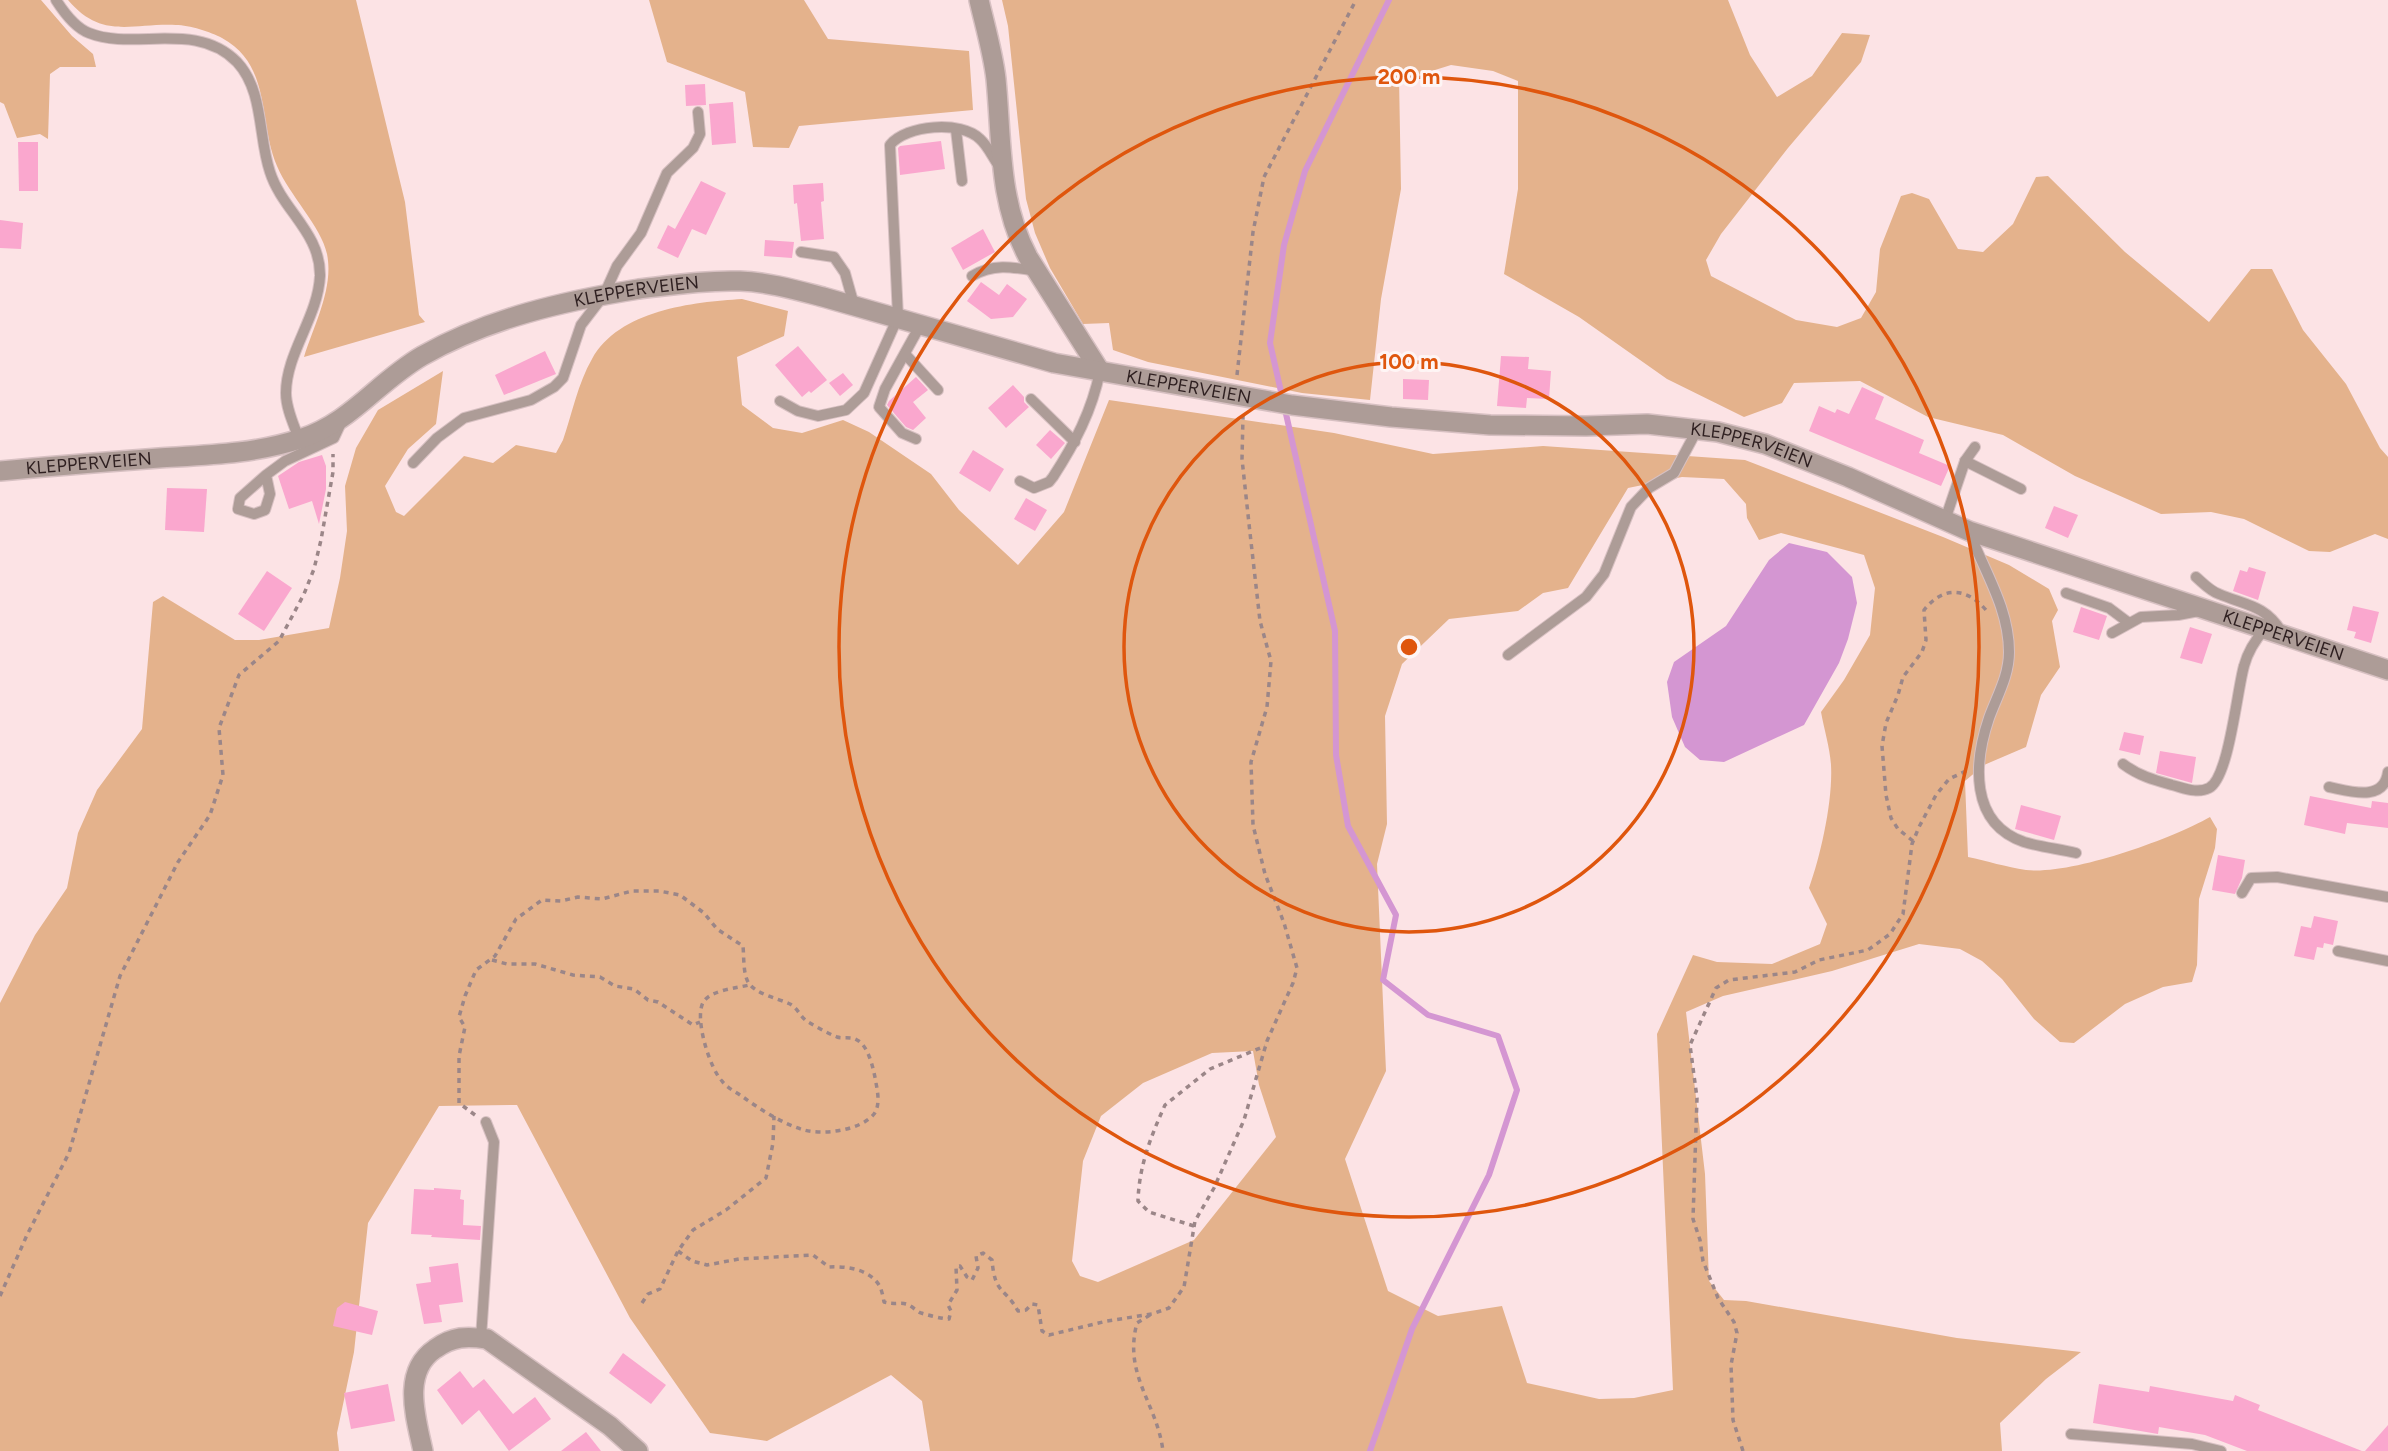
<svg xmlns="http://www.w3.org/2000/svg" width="2388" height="1451" font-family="Figtree,sans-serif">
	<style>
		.green { fill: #e4b28c; fill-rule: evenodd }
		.water { fill: #d496d2 }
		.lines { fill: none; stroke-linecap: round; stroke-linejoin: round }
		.stream { stroke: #d496d2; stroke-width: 6 }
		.building { fill: #faa7ce }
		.lane-casing { stroke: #d7c0c2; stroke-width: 12 }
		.street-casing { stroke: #d7c0c2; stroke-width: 22 }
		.path { stroke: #9b8688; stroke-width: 3.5; stroke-dasharray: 5 5; stroke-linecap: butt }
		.lane { stroke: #ad9c97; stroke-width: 10 }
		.street { stroke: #ad9c97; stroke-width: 19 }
		.ring { fill: none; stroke: #df560d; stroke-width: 3.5 }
		.labels { text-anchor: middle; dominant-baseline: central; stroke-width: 6; stroke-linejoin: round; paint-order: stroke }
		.street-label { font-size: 18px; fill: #2e1f20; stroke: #fef5f5 }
		.centre { fill: #df560d; stroke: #fef5f5; stroke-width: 3.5 }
		.ring-label { font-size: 21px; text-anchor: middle; font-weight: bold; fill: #df560d; stroke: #fef5f5; stroke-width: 6; stroke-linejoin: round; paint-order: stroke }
	</style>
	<rect width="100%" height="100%" fill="#fce3e5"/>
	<g class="green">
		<path d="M0 0H41L72 36 93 54 96 67H60L50 74 48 139 40 134 17 138 4 104 0 102Z"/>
		<path d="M68 0H356L405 202 419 315 425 322 304 357C314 325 334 288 327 254 321 226 289 195 277 166 258 122 272 65 222 38 211 32 189 25 176 25 131 23 102 40 68 0Z"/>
		<path d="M649 0H804L828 39 969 51 973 110 799 126 789 148 753 147 745 92 667 62Z"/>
		<path d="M1002 0H1728L1750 55 1777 97 1812 76 1842 33 1870 35 1861 62 1788 148 1721 234 1706 260 1711 276 1796 320 1837 327 1861 318 1876 292 1880 249 1901 196 1912 193 1929 199 1958 249 1983 252 2013 224 2036 177 2048 176 2125 252 2209 322 2251 269H2272L2303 330 2346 384 2380 448 2388 457V539L2375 534 2330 552 2309 551 2244 519 2211 512 2161 514 2075 476 2003 435 1928 417 1860 381 1794 383 1782 403 1744 417 1667 379 1579 317 1504 274 1518 189V81L1493 71 1451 65 1403 80 1399 77 1401 189 1381 299 1370 400 1302 393 1148 362 1113 350 1109 323 1083 324 1050 268 1035 233 1026 199 1008 26Z"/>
		<path d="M742 299 788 311 784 336 737 357 742 405 773 428 802 433 843 420 869 432 931 474 959 510 1018 565 1064 512 1109 400 1334 433 1433 454 1543 446 1745 460 1943 537 2009 565 2049 589 2058 610 2052 621 2060 667 2041 695 2026 747 1984 765 1965 781 1968 857C1987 861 2006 867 2026 870 2072 875 2169 840 2210 817L2217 829 2215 848 2199 899 2197 965 2192 982 2163 987 2125 1004 2074 1043 2060 1042 2034 1019 2002 979 1982 961 1960 949 1919 944 1832 971 1723 996 1686 1012 1705 1174 1709 1281 1724 1300 1746 1301 1957 1338 2081 1352 2046 1379 2000 1423 2002 1451H930L922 1401 891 1375 767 1441 710 1433 630 1318 517 1105 439 1106 368 1223 354 1352 337 1433 339 1451H0V1003L35 935 67 888 78 833 97 790 142 729 153 602 163 596 235 640H259L329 628 340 578 347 531 345 486 356 448 378 410 443 371 436 424 408 449 385 486 396 512 404 516 464 456 493 463 516 445 556 453 563 440C572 414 578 383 592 359 619 310 693 302 742 299ZM1682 477 1724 479 1746 504 1747 518 1759 540 1781 533 1864 555 1875 588 1870 635 1844 680 1821 712C1824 729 1830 748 1831 765 1833 800 1821 855 1809 888L1827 924 1820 944 1772 964 1717 962 1693 955 1657 1034 1673 1390 1634 1398 1599 1399 1527 1383 1502 1306 1438 1316 1388 1291 1345 1159 1386 1071 1377 864 1387 824 1385 716 1402 664 1449 619 1518 611 1543 593 1568 588 1628 488ZM1253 1051 1259 1085 1276 1137 1194 1240 1098 1282 1080 1276 1072 1261 1083 1161 1101 1116 1143 1083 1212 1053Z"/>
	</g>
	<path class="water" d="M1789 543 1827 552 1852 577 1857 603 1848 639 1839 663 1804 725 1724 762 1700 760 1685 747 1672 717 1667 682 1674 662 1726 626 1769 560Z"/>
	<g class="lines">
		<path class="stream" d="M1370 1451 1412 1329 1489 1175 1517 1090 1498 1036 1428 1015 1383 980 1396 915 1348 826 1336 755 1335 631 1270 343 1284 245 1305 171 1389 0"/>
	</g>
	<g class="building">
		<path d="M705 84 706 105 686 106 685 85Z"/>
		<path d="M733 102 736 143 712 145 709 104Z"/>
		<path d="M941 141 945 169 900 175 898 148 900 146Z"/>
		<path d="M18 142H38V191H19Z"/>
		<path d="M701 181 726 193 706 235 692 229 678 258 657 248 668 225 675 229Z"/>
		<path d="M823 183 824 201 821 202 824 239 801 241 797 203 794 204 793 185Z"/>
		<path d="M0 220 23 223 21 249 0 248Z"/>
		<path d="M983 229 995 252 963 270 951 248Z"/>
		<path d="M765 240 794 242 792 258 764 256Z"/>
		<path d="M981 282 999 295 1007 284 1027 299 1013 317 991 319 967 301Z"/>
		<path d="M798 346 827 380 811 393 809 391 802 397 775 365Z"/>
		<path d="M545 351 556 374 504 395 495 375Z"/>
		<path d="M1501 356 1529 357 1528 369 1551 371 1549 399 1527 398 1526 408 1497 406Z"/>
		<path d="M843 373 853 385 840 396 829 383Z"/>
		<path d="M916 377 928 390 913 402 926 418 913 430 906 427 887 405 889 401Z"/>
		<path d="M1403 379 1429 380 1428 400 1403 399Z"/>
		<path d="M1013 385 1024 397V402L1029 407 1006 428 988 408Z"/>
		<path d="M1862 387 1884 397 1875 419 1924 440 1919 453 1950 466 1941 486 1809 431 1819 406 1835 413 1837 409 1849 414Z"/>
		<path d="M1050 430 1065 443 1051 459 1036 445Z"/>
		<path d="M973 450 1004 469 990 492 959 473Z"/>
		<path d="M322 455 326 466V489L319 524 312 501 289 509 278 476 299 462Z"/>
		<path d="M167 488 207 489 204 532 165 530Z"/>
		<path d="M1026 498 1047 510 1035 531 1014 519Z"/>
		<path d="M2054 506 2078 515 2068 538 2045 528Z"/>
		<path d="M2249 567 2266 572 2258 600 2233 591 2240 570 2247 572Z"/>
		<path d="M267 571 292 588 264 631 238 614Z"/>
		<path d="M2353 606 2379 612 2371 643 2354 638 2356 632 2347 630Z"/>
		<path d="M2081 607 2107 616 2099 640 2073 632Z"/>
		<path d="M2190 627 2212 634 2202 664 2180 658Z"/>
		<path d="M2124 732 2144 736 2140 755 2119 750Z"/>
		<path d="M2160 751 2196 757 2192 783 2156 773Z"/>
		<path d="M2310 796 2371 808 2372 801 2388 803V828L2347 823 2345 834 2304 825Z"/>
		<path d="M2021 805 2061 816 2054 840 2015 829Z"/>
		<path d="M2218 855 2245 860 2242 878 2235 894 2212 890Z"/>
		<path d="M2314 916 2338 921 2333 945 2324 943 2323 948 2317 947 2314 960 2294 956 2301 926 2311 928Z"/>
		<path d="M434 1188 461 1190 460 1199 464 1200 463 1225 481 1226 480 1240 431 1237 432 1235 411 1234 414 1189 434 1190Z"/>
		<path d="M458 1263 463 1302 439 1305 442 1322 424 1324 416 1284 431 1282 429 1267Z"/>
		<path d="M345 1302 378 1311 372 1335 333 1326 337 1308Z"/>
		<path d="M623 1353 666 1385 651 1404 609 1373Z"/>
		<path d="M460 1371 473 1388 484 1379 513 1414 535 1397 551 1419 509 1451 479 1410 462 1425 437 1390Z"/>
		<path d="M388 1384 395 1421 351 1429 344 1393Z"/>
		<path d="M2099 1384 2149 1392 2150 1386 2233 1401 2235 1395 2260 1405 2258 1410 2362 1451H2247L2205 1435 2159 1427 2158 1434 2093 1423Z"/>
		<path d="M2388 1425V1451H2365Z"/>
		<path d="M586 1432 601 1451H561Z"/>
	</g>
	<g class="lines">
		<defs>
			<g id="lane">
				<path d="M56 0C63 11 76 28 89 33 134 51 196 20 237 62 264 91 258 137 270 172 282 210 321 233 320 276 318 317 286 353 286 393 286 409 294 425 299 439"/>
				<path d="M956 130 962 181"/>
				<path d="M801 252 834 257 845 273 854 305"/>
				<path d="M972 276C993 263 1013 267 1036 271"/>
				<path d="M905 354 938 390"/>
				<path d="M1031 399 1075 442"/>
				<path d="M780 401 798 411 818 416 846 410 864 393 898 317 890 145C906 125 961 120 980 139 988 146 993 158 999 166"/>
				<path d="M916 439 902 433 879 407 885 389 921 324"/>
				<path d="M1965 461 2021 489"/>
				<path d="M413 463 437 438 464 418 531 400 554 387 563 378 581 325 604 295 617 266 641 233 667 173 693 148 700 134 698 112"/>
				<path d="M266 475 270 494 265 510 254 514 238 509 240 498 266 475 285 461 334 438 341 423"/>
				<path d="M1020 481 1034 488 1049 482 1053 477C1075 443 1092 411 1100 371"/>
				<path d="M1945 520 1965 461 1975 447"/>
				<path d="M1969 531C1984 571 2009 608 2009 652 2009 676 1997 696 1989 718 1974 762 1969 823 2024 842 2041 847 2059 849 2076 853"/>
				<path d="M2196 577C2203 583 2210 591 2219 594 2245 605 2265 605 2281 631"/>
				<path d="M2066 593 2109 608 2129 623"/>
				<path d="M2112 633 2141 617 2178 615 2199 611"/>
				<path d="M1508 655 1586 597 1604 574 1631 507 1649 488 1674 473 1697 430"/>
				<path d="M2123 764C2139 776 2154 780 2172 785 2184 788 2197 794 2209 788 2229 778 2237 690 2244 666 2248 651 2255 640 2265 629"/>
				<path d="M2329 787C2349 791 2384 803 2388 772"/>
				<path d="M2242 893 2251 878 2277 877 2388 897"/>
				<path d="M2338 951 2388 961"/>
				<path d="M481 1338 494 1142 486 1122"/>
				<path d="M2071 1434 2192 1444 2221 1451"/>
			</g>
			<g id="street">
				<path d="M979 0C985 26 993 53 996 79 1002 140 998 201 1028 257L1100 371"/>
				<path id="s1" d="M0 471C53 466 106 462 159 458 207 455 254 454 300 439 352 422 376 383 422 356 489 318 564 301 639 289 673 285 706 280 740 281 768 282 796 290 823 297L1054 363 1292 405 1391 417 1490 425 1586 426 1647 424 1718 432 1765 444 1848 477 1969 531 2388 670"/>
				<path d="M423 1451C416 1418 401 1372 435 1349 453 1336 467 1336 487 1339L610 1426 638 1451"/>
			</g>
		</defs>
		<use href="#lane" class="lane-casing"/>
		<use href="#street" class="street-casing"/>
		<g class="path">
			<path d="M1237 375 1253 232 1264 177 1356 0"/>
			<path d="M1913 841 1898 829 1891 818 1886 795 1882 746 1886 723 1898 695 1903 677 1922 652 1926 640 1924 610C1943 586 1966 587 1986 610"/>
			<path d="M492 960 507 964H535L573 975 600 977 615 986 634 989 648 1000 658 1002 693 1025 700 1022"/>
			<path d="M475 1115 459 1103V1056L465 1027 459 1017 465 996 476 970 495 956 516 919 542 900 561 901 578 897 602 899 632 891H659L680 895 704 913 717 929 743 946C744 956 743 973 748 982 756 995 778 998 790 1004 798 1008 800 1017 808 1022 817 1027 827 1033 837 1037 843 1039 851 1036 857 1040 869 1046 874 1071 876 1083 878 1093 880 1106 874 1114 860 1131 823 1135 804 1130 783 1124 761 1110 743 1097 736 1092 727 1088 722 1081 710 1069 693 1016 704 1001 712 990 737 988 749 985"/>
			<path d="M1194 1226 1149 1212 1138 1201C1139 1166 1151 1136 1165 1105L1210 1069 1265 1046"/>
			<path d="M678 1251 692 1261 707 1265 739 1259 813 1255 829 1267C846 1266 869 1269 879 1285 882 1290 883 1297 884 1302 894 1305 900 1302 906 1304 911 1305 916 1311 921 1313 927 1315 943 1319 949 1319L951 1311 948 1305 957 1290 956 1267 960 1266 967 1277 972 1280 978 1268 976 1256 983 1253 992 1260C995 1295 1004 1286 1018 1311L1026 1310 1032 1304 1038 1305 1042 1331 1049 1335 1107 1321 1152 1314 1169 1308 1184 1287 1195 1221 1214 1188 1244 1120 1267 1041 1293 983 1297 968 1284 923 1265 874 1253 825 1251 762 1267 707 1271 661 1260 621 1250 533 1242 459 1243 416"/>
			<path d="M0 1296 27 1235 69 1153 120 976 178 862 210 815 223 775 219 728 239 675 279 641 304 594 314 569 321 540 333 472V454"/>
			<path d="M642 1303 648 1294 660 1289 678 1251 693 1230 726 1210 766 1178 773 1143 774 1116"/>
			<path d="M1150 1315 1137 1323C1123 1375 1157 1403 1163 1451"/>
			<path d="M1743 1451 1733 1420 1731 1365 1737 1333 1734 1322 1718 1298 1703 1261 1700 1240 1693 1219 1697 1098 1690 1045 1716 988 1729 980 1795 972 1819 960 1868 950 1890 934 1903 914 1912 844 1919 827 1936 795 1949 779 1966 771"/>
		</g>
		<use href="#lane" class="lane"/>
		<use href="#street" class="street"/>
	</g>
	<g class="ring">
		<circle cx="1409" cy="647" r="285"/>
		<circle cx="1409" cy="647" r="570"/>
	</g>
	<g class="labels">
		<g class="street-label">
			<text stroke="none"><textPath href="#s1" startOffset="676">KLEPPERVEIEN</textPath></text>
			<text stroke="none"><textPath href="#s1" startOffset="1242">KLEPPERVEIEN</textPath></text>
			<text stroke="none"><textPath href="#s1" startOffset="1810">KLEPPERVEIEN</textPath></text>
			<text stroke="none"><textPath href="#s1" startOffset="89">KLEPPERVEIEN</textPath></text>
			<text stroke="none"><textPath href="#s1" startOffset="2376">KLEPPERVEIEN</textPath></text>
		</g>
	</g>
	<circle cx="1409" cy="647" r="10" class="centre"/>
	<g class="ring-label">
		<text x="1409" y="84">200 m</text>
		<text x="1409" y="369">100 m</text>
	</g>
</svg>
